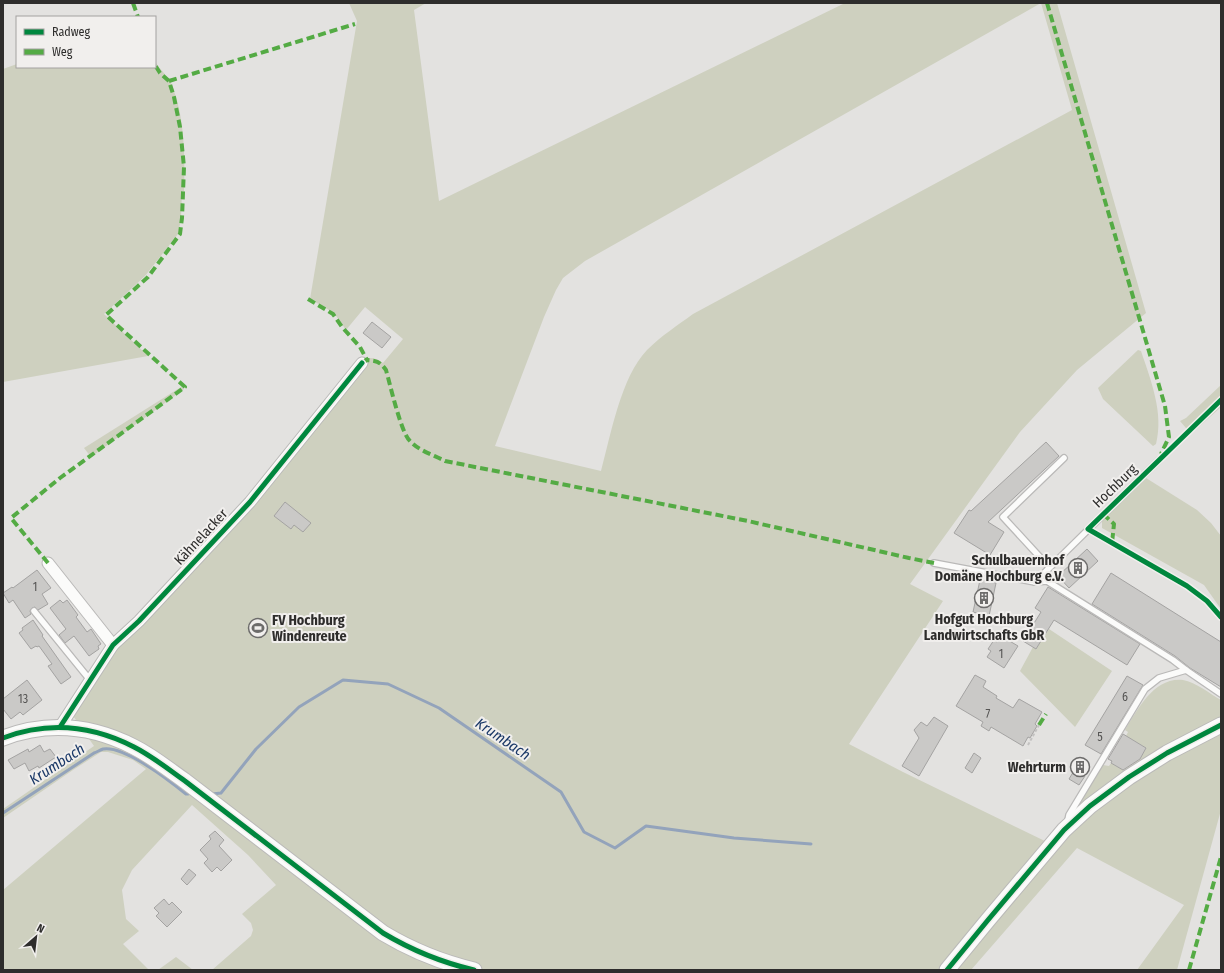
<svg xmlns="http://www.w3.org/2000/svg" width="1224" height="973" font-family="'Fira Sans Condensed',sans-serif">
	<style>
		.green { fill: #ced0bf; fill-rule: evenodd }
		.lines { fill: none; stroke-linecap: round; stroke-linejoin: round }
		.stream { stroke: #93a3bb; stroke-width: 3 }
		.building { fill: #cac9c7; stroke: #a4a3a2 }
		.lane-casing { stroke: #bab9b8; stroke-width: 8 }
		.street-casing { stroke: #bab9b8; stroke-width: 13 }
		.secondary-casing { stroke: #bab9b8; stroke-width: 17 }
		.path { stroke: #c3c2c1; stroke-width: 2; stroke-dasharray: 3 2; stroke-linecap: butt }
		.lane { stroke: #fbfbfa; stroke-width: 5.5 }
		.street { stroke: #fbfbfa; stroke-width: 11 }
		.secondary { stroke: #fbfbfa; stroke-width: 15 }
		.quiet { stroke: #54ab44; stroke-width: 4; stroke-dasharray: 8 4; stroke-linecap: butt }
		.cycleway-casing { stroke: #f1efed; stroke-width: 8 }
		.cycleway { stroke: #00873e; stroke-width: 5 }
		.labels { text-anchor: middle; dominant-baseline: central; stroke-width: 4; stroke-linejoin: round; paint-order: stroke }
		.number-label { font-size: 12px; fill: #555453 }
		.street-label { font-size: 14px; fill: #2e2d2c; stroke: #f1efed }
		.poi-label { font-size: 14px; font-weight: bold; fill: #2e2d2c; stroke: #f1efed; text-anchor: end }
		.water-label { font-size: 15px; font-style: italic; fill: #1a3867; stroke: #f1efed }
	</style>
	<rect width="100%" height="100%" fill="#e3e2e0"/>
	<g class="green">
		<path d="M349 3H426L414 10 439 201 845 3H1057L1146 313 1077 370 1020 432 910 584 943 601 849 744 903 772 1049 843 1070 819 1103 765 1109 766 1111 763 1123 770 1140 759 1146 748 1126 736 1128 732 1125 730C1138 709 1154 677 1183 680 1196 682 1210 694 1221 700V810L1177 970H1137L1184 905 1077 848 971 970H212L251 936 253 930 251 923 242 914 276 885 248 855 192 805 132 870 122 890 126 919 139 931 123 944 149 970H3V890L146 769 133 760 108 752H101L73 770 3 818V809L94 746 71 713 113 640 247 500 361 361C370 356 375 358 383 363L403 339 365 307 346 330 334 313 310 299 357 21ZM1041 3 1072 110 693 314C678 325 661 336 647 350 621 377 611 434 601 471L495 446 544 317 556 290 563 278 585 261Z"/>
		<path d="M155 61C159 69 167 75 170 81 185 114 185 155 184 191H182L181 219 178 234 145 276 104 314 148 356 3 382V69L17 64V67H155Z"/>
		<path d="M1138 350 1141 351C1151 381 1164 413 1156 444L1153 446 1103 399 1098 388Z"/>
		<path d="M1221 385V407L1191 434 1180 421 1186 418Z"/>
		<path d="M181 387 184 389 91 457 84 448Z"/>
		<path d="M1146 478 1197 510 1211 523 1221 536V609L1204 585 1102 528V519Z"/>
		<path d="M1049 629 1112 671 1075 727 1020 671 1033 647H1037Z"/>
		<path d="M176 957 193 970H158Z"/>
	</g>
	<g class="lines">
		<g class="stream">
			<path d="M212 794 221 793 256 749 299 707 343 680 388 684 439 708 561 792 584 832 615 848 646 826 734 838 811 844"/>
			<path d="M3 813 94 753C97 752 100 750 103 749 124 745 170 781 186 794H188"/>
		</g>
	</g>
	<g class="building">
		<path d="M372 322 391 337 382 348 363 333Z"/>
		<path d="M1046 442 1059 456 988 522 1004 532 990 555 954 533 969 510 971 511Z"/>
		<path d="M285 502 311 523 303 532 294 525 291 529 274 516Z"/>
		<path d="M1087 549 1098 561 1069 588 1058 576Z"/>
		<path d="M37 570 51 588 42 594 48 604 38 610 35 607 32 608 30 611 31 614 25 618 13 600 9 603 3 593 12 587 13 588Z"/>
		<path d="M1111 573 1221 642V687L1190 668 1175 656 1092 604Z"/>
		<path d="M980 580 996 583 989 616 973 612Z"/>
		<path d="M1048 587 1140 644 1127 665 1054 620 1036 649 1023 641 1041 612 1035 608Z"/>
		<path d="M60 600 63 603 67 600 78 615 76 617 87 632 91 629 101 644 98 646 99 649 89 656 74 636 65 643 59 635 66 629 50 608Z"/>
		<path d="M33 620 43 635 42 636 71 677 61 684 48 666 52 664 39 646 37 647 36 646 31 649 19 633 23 630 22 628Z"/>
		<path d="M1001 636 1018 646 1004 668 987 657 991 651 988 649 994 640 997 642Z"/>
		<path d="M975 675 986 681 983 687 997 696 996 698 1013 708 1019 699 1042 712 1035 724 1037 726 1030 738 1028 737 1023 746 991 727 989 731 981 726 983 722 956 706Z"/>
		<path d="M1127 676 1143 685 1101 754 1085 745Z"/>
		<path d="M27 680 42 700 23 715 20 712 11 719 3 709V699Z"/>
		<path d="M934 717 948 726 919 776 902 766 919 738 914 730 921 722 927 726Z"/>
		<path d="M1123 734 1146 748 1140 759 1123 770 1111 763 1112 761 1108 759Z"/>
		<path d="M40 745 44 752 50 749 56 757 39 768 38 766 29 771 25 763 14 769 8 760 28 749 29 752Z"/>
		<path d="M974 753 981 758 972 773 965 768Z"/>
		<path d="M1075 769 1085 776 1079 785 1069 779Z"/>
		<path d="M215 831 224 840 219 846 232 860 221 871 217 867 212 872 204 863 208 859 200 850 211 839 209 836Z"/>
		<path d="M189 869 196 875 187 885 181 879Z"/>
		<path d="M164 899 169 905 172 902 182 912 167 927 156 916 159 913 154 908Z"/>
	</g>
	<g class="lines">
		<defs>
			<g id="lane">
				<path d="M934 563 1035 582 1159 460"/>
				<path d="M1049 567 1003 517 1064 458"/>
				<path d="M1035 582 1047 581 1173 660 1186 670"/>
				<path d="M34 611 90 680"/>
				<path d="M1068 820 1069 815 1145 689 1159 678 1186 670 1221 694"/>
			</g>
			<g id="street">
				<path d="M48 563 113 645"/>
				<path d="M60 727 113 645 139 621 250 502 362 363"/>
			</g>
			<g id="secondary">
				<path d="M3 738C48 721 91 725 134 747 152 756 168 769 185 781L383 933C413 951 440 962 474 970"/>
				<path d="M947 970 988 920 1064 830 1090 806 1129 777 1167 753 1221 725"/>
			</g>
		</defs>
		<use href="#lane" class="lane-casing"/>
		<use href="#street" class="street-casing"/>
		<use href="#secondary" class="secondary-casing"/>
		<path class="path" d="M1028 745 1039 725"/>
		<use href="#lane" class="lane"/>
		<use href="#street" class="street"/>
		<use href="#secondary" class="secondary"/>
		<g class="quiet">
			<path d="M133 3 138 17"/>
			<path d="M1047 3 1165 406 1169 437 1161 454"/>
			<path d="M169 81 355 24"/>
			<path d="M308 299 333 314 342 327 360 347 367 360"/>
			<path d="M362 363 367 360C378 361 380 362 386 370 390 384 401 433 410 441 419 451 434 455 445 461L748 521 909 558 934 563"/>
			<path d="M1103 514 1114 524 1112 543"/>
			<path d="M48 563 11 518 60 478 185 387 106 315 148 277 180 234 182 218 184 167 180 127 174 97 169 81 160 73 155 65"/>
			<path d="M1039 725 1046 714"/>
			<path d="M1189 970 1221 857"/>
		</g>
		<defs>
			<g id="cycleway">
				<path d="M1221 400 1088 529 1187 586 1207 601 1221 617"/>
				<path d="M60 727 113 645 139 621 250 502 362 363"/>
				<path d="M3 738C48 721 91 725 134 747 152 756 168 769 185 781L383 933C413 951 440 962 474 970"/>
				<path d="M947 970 988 920 1064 830 1090 806 1129 777 1167 753 1221 725"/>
			</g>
		</defs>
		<use href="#cycleway" class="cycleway-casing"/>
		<use href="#cycleway" class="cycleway"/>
	</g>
	<defs>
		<symbol id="building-ring" viewBox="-11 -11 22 22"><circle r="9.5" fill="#f1efed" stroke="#6d6c6b" stroke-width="1.5"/><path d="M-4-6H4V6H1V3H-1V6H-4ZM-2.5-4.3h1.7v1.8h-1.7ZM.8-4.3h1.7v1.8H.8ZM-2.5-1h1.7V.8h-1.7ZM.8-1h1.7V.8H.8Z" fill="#6d6c6b"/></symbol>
		<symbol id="stadium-ring" viewBox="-11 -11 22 22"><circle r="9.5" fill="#f1efed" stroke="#6d6c6b" stroke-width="1.5"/><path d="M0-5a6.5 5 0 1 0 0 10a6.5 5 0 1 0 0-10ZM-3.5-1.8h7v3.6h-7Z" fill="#6d6c6b"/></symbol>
	</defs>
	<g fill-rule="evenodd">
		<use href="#building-ring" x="1067" y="557" width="22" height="22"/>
		<use href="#building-ring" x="973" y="587" width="22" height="22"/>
		<use href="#stadium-ring" x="247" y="617" width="22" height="22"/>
		<use href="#building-ring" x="1069" y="756" width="22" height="22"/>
	</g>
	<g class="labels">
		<g class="number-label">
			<text x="35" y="587">1</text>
			<text x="1001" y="654">1</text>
			<text x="1125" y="697">6</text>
			<text x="23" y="699">13</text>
			<text x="988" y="714">7</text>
			<text x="1100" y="737">5</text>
		</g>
		<g class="street-label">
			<text transform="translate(1115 486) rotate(-44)">Hochburg</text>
			<text transform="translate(201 537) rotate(-47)">Kähnelacker</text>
		</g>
		<g class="poi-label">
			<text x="1064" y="560">Schulbauernhof<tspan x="1064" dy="16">Domäne Hochburg e.V.</tspan></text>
			<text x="984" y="619" text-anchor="middle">Hofgut Hochburg<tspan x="984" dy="16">Landwirtschafts GbR</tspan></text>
			<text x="272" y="620" text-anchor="start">FV Hochburg<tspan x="272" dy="16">Windenreute</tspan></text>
			<text x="1066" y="767">Wehrturm</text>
		</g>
		<g class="water-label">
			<text transform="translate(503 739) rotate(34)">Krumbach</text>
			<text transform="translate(57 764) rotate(-33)">Krumbach</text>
		</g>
	</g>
	<rect width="1224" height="973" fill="none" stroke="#2e2d2c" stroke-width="8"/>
	<rect x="16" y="16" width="140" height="52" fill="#f1efed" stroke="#a3a1a0"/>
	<rect x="24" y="29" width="20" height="6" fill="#00873e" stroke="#a3a1a0"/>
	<text x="52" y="36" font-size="12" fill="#2e2d2c">Radweg</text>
	<rect x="24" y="49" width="20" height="6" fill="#54ab44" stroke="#a3a1a0"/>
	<text x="52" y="56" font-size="12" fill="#2e2d2c">Weg</text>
	<g transform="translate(36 937) rotate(28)" stroke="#f1efed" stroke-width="3" paint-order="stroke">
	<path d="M0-3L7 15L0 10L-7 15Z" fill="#2e2d2c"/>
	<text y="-6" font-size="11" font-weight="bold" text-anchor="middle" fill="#2e2d2c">N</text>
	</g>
</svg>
